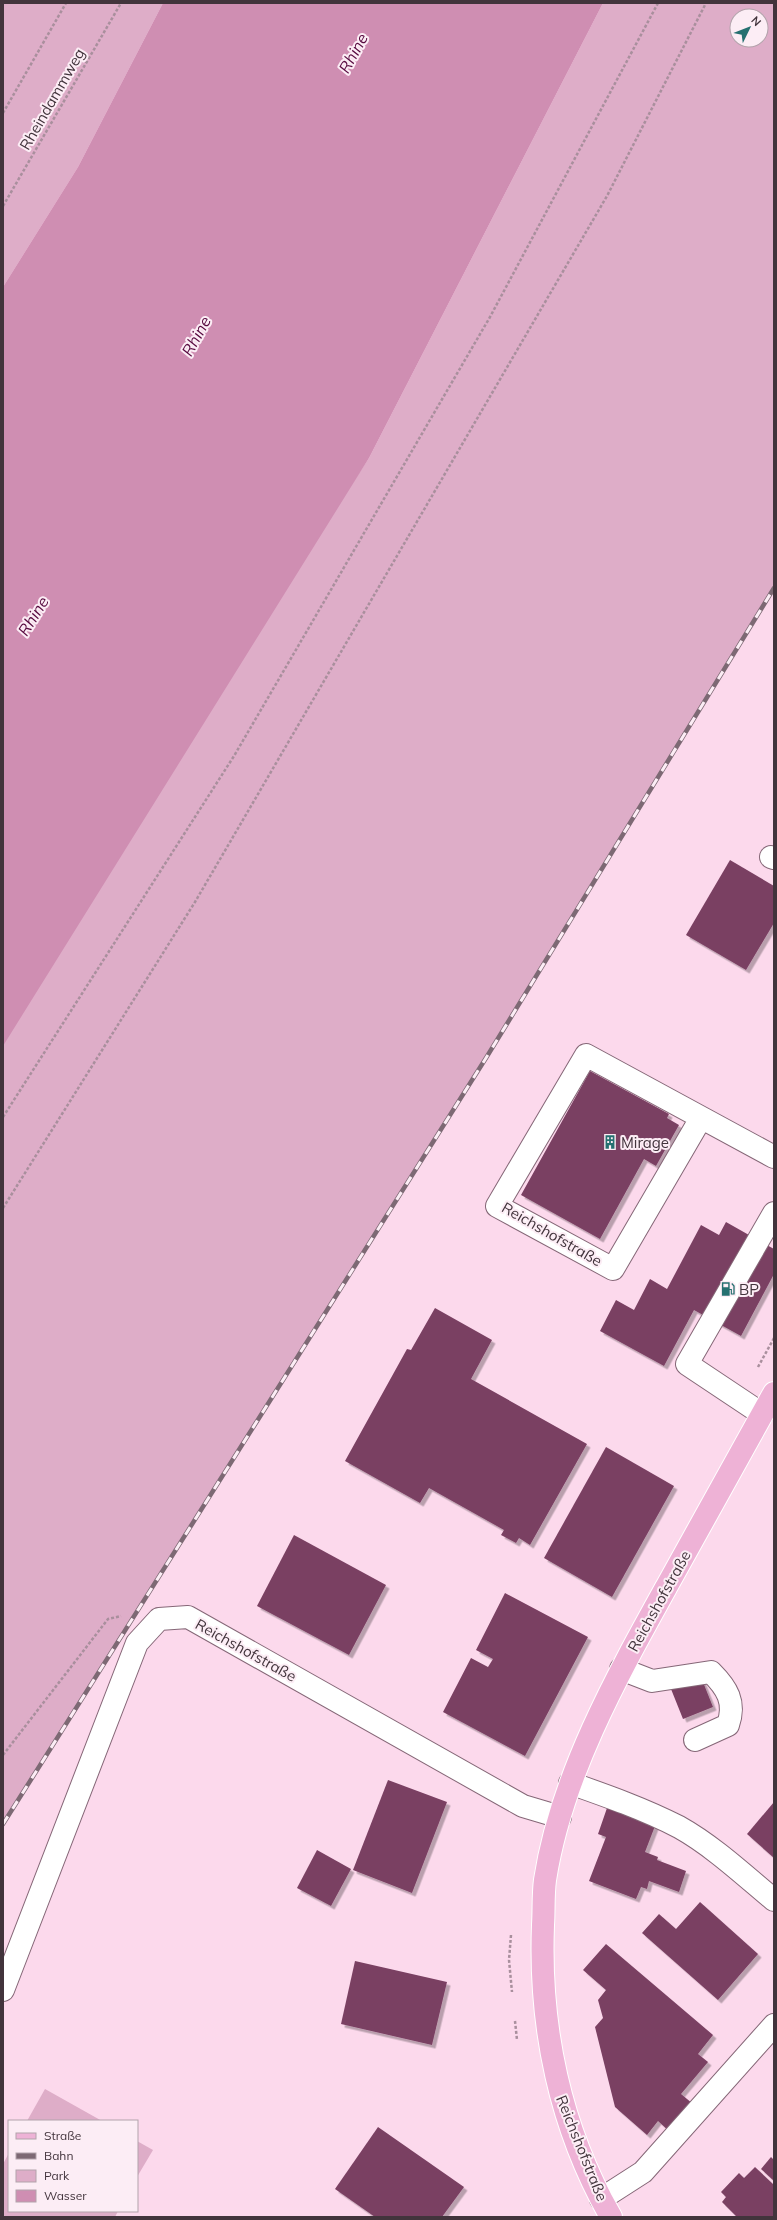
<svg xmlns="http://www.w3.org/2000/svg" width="777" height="2220" font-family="Mulish,sans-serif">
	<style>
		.green { fill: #deadc8; fill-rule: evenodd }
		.water { fill: #cf8eb2 }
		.building { fill: #7a4062; filter: url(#shadow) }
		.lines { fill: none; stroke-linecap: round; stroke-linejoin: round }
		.minor-casing { stroke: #856777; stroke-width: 24 }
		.major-casing { stroke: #fff; stroke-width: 24 }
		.path { stroke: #a98f9d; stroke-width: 2.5; stroke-dasharray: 3 2; stroke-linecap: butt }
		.minor { stroke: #fff; stroke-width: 22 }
		.major { stroke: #eeb2d6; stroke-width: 22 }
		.rail-casing { stroke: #7d6974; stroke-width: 4.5 }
		.rail { stroke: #fcedf5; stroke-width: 3; stroke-dasharray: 9; stroke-linecap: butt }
		.labels { text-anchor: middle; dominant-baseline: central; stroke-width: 4; stroke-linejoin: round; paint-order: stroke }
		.street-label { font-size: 15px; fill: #42343c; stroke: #fcedf5 }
		.poi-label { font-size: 15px; fill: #42343c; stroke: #fcedf5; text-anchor: start }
		.water-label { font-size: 16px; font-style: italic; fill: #57093f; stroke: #fcedf5 }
	</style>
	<defs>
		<filter id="shadow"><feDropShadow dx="3.5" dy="3.5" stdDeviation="0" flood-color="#0004"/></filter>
	</defs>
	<rect width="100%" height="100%" fill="#fcd9ec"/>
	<g class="green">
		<path d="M3 3H163L78 167 3 287Z"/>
		<path d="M603 3H774V588L486 1058 3 1824V1019L369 458ZM737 16H761V40H737Z"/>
		<path d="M45 2089 102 2121H27Z"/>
		<path d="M137 2141 153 2150 137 2177Z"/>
		<path d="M9 2153V2211H118L115 2217H3V2164Z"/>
	</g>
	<path class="water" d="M163 3H603L369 458 3 1046V287L78 167Z"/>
	<g class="building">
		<path d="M730 860 774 886V923L746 970 686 935Z"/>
		<path d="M590 1071 669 1114 667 1118 679 1125 656 1166 644 1159 600 1239 521 1195Z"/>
		<path d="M726 1222 774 1249V1274L741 1336 694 1310 664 1366 600 1331 616 1300 634 1310 650 1279 667 1289 701 1225 719 1235Z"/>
		<path d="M435 1308 492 1340 471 1379 587 1444 530 1545 519 1538 516 1543 501 1535 504 1530 429 1488 420 1503 345 1461 407 1349 411 1350Z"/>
		<path d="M606 1447 674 1486 612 1597 544 1558Z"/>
		<path d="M294 1535 386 1585 349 1655 257 1606Z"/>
		<path d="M505 1593 588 1637 525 1756 443 1712 471 1658 488 1667 493 1659 476 1650Z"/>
		<path d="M701 1677 713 1707 683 1719 671 1689Z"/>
		<path d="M388 1780 447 1802 412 1893 353 1870Z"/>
		<path d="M774 1802V1858L747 1834Z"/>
		<path d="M607 1808 655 1826 645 1852 658 1857 657 1860 686 1871 679 1892 649 1881 647 1889 641 1887 636 1899 589 1881 606 1837 598 1834Z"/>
		<path d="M317 1850 351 1869 331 1906 297 1888Z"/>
		<path d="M700 1902 758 1954 718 2000 642 1933 659 1914 676 1929Z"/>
		<path d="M606 1944 713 2035 698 2054 708 2062 681 2094 693 2104 670 2132 658 2121 647 2135 615 2107 595 2027 603 2018 598 2000 606 1990 583 1970Z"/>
		<path d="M355 1961 447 1982 432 2045 341 2024Z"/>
		<path d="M378 2127 464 2187 442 2217H375L335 2189Z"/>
		<path d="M771 2157 774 2160V2181L761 2169Z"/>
		<path d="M755 2167 774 2185V2217H737L722 2202 726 2197 721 2192 739 2173 744 2178Z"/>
	</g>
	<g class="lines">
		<defs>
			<g id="minor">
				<path d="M771 857 774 858"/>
				<path d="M701 1118 613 1269 497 1206 586 1055 774 1157"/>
				<path d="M762 1414 687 1364 774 1213"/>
				<path d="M621 1669 652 1681 711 1672C727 1688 736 1702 728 1725L695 1740"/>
				<path d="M570 1783C607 1796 644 1809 679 1827 713 1846 744 1875 774 1900"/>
				<path d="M3 1990 137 1643 159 1619 188 1617 523 1806 560 1817"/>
				<path d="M601 2199 643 2172 774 2025"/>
			</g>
			<path id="major" d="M611 2217C560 2128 539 2027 543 1925 544 1910 543 1895 545 1880 561 1776 617 1676 668 1584 703 1521 738 1457 774 1393"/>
		</defs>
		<use href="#minor" class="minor-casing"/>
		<use href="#major" class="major-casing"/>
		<g class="path">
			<path d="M3 113 66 3"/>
			<path d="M3 206 121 3"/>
			<path d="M3 1117 234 756 490 317 658 3"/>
			<path d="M3 1208 195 902 607 196 706 3"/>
			<path d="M758 1367 774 1338"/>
			<path d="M3 1755 108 1619 121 1616"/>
			<path d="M511 1935 509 1960 512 1992"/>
			<path d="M515 2021 517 2040"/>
		</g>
		<use href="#minor" class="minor"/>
		<use href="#major" class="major"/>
		<defs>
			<path id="rail" d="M3 1824 486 1058 774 588"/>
		</defs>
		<use href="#rail" class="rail-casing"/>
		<use href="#rail" class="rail"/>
	</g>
	<defs>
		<symbol id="building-bare" viewBox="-9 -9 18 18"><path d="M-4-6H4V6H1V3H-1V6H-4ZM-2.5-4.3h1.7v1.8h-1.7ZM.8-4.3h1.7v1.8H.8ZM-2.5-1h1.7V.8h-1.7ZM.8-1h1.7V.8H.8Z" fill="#257070" stroke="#fcedf5" stroke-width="2.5" paint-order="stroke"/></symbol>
		<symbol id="fuel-bare" viewBox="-9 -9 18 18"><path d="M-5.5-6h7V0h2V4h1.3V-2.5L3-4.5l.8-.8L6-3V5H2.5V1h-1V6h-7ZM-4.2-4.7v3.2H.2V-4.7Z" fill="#257070" stroke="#fcedf5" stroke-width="2.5" paint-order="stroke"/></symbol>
	</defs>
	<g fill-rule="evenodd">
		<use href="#building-bare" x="600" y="1132" width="20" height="20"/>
		<use href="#fuel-bare" x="718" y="1279" width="20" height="20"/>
	</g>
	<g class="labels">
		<g class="street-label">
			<text transform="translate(52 99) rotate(-60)">Rheindammweg</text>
			<text transform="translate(552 1234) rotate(30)">Reichshofstraße</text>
			<text transform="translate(659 1601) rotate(-61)">Reichshofstraße</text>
			<text transform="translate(246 1650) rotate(29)">Reichshofstraße</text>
			<text transform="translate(582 2148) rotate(68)">Reichshofstraße</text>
		</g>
		<g class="poi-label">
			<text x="621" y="1142">Mirage</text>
			<text x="739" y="1289">BP</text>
		</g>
		<g class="water-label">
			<text transform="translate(353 53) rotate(-61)">Rhine</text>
			<text transform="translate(196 336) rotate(-61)">Rhine</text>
			<text transform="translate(33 616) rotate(-58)">Rhine</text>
		</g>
	</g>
	<rect width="777" height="2220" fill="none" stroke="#42343c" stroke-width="8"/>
	<rect x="8" y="2120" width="130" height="92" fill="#fcedf5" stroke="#b2a3ab"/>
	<rect x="16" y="2133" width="20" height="6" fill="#eeb2d6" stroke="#b2a3ab"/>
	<text x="44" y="2140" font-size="12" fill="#42343c">Straße</text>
	<rect x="16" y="2153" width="20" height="6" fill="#7d6974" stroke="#b2a3ab"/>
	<text x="44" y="2160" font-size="12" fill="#42343c">Bahn</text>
	<rect x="16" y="2170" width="20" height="12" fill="#deadc8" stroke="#b2a3ab"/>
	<text x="44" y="2180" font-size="12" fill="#42343c">Park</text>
	<rect x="16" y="2190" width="20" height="12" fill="#cf8eb2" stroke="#b2a3ab"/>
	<text x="44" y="2200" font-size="12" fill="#42343c">Wasser</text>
	<g transform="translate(749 28) rotate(47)"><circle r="19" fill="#fcedf5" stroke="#b2a3ab"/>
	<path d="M0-3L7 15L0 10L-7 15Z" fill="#257070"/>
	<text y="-6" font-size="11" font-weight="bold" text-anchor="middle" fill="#42343c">N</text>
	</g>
</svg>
